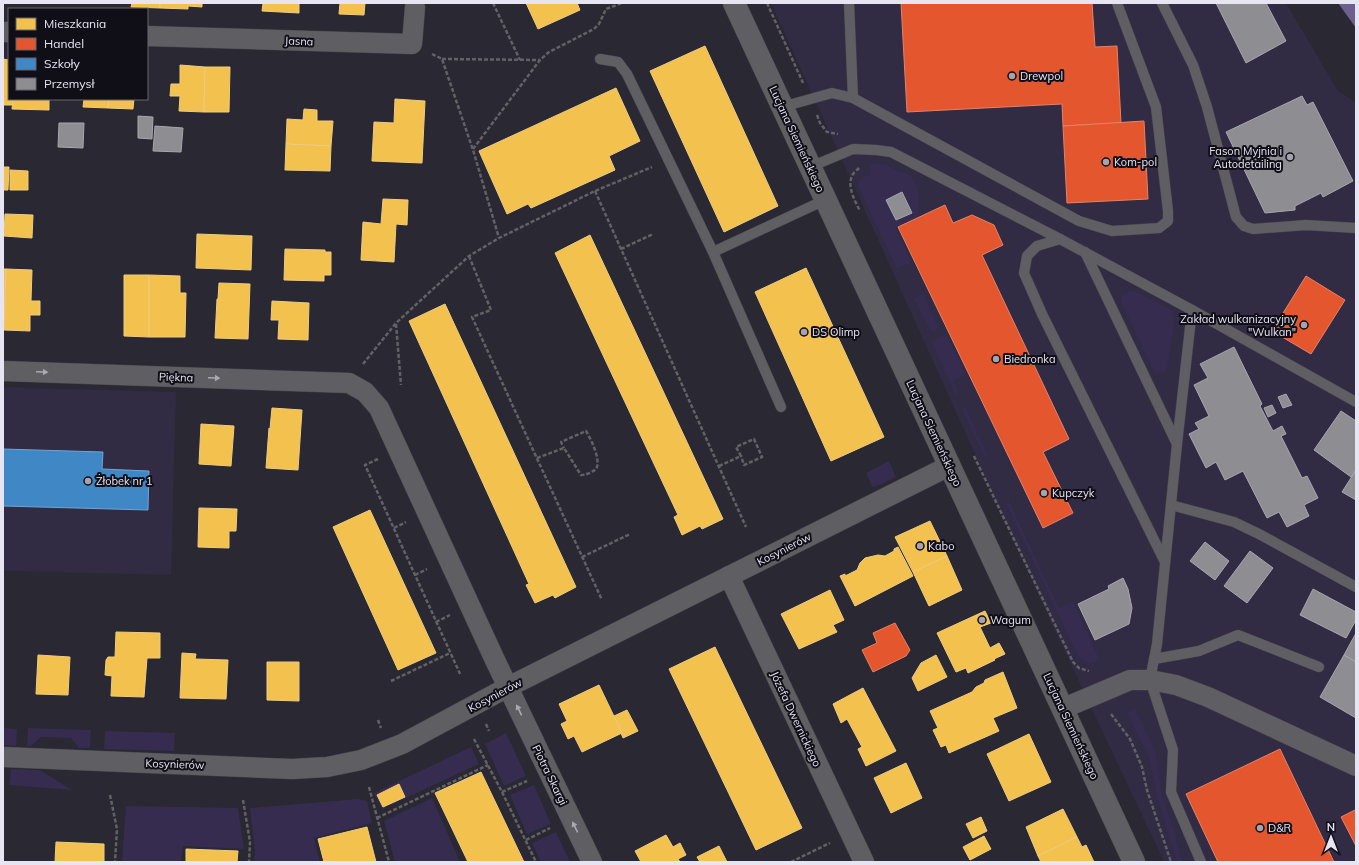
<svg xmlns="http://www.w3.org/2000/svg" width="1359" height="865" font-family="Mulish,sans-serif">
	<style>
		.built { fill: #312b43 }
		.green { fill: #352c4f }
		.water { fill: #6c608e }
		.homes { fill: #f2c14e; stroke: #efcc80 }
		.shops { fill: #e4572e; stroke: #e58269 }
		.schools { fill: #3f88c5; stroke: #72a4d3 }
		.industry { fill: #8d8d92; stroke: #a8a7af }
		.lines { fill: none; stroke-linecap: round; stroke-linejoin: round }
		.service-casing { stroke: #45434c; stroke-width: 11 }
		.minor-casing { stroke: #45434c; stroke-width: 21 }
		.tertiary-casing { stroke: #45434c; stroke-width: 23 }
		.path { stroke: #626166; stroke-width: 2.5; stroke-dasharray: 4 2; stroke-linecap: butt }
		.service { stroke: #5f5e62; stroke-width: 10 }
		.minor { stroke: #5f5e62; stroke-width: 20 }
		.tertiary { stroke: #5f5e62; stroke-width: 22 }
		.oneway { fill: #aaa8b2 }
		.poi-dot { fill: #a6a3af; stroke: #100e17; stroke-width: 1.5 }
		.labels { text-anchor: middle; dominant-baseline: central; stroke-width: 4; stroke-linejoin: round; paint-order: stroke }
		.street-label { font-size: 11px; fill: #e8e5f3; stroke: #100e17 }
		.poi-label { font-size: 11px; fill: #e8e5f3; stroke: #100e17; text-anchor: start }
	</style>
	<rect width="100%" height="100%" fill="#2a2832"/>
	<g class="built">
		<path d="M771 3H1286L1338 91 1356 102V862H1164L1049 618Z"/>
		<path d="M3 387 176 392 171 575 3 571Z"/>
	</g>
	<g class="green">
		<path d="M869 162 886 165 902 173 903 171C922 181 918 198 919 217L895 228 912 262 897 269 859 188V181L864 177 871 174Z"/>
		<path d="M1129 291H1134L1172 310 1175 318 1167 370 1163 372H1156L1150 363 1121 302C1121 296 1123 293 1129 291Z"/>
		<path d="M923 293 939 329 931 332 914 298Z"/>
		<path d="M946 334 966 375 953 381 959 394 956 395 931 341Z"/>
		<path d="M965 407 988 455 984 457 962 409Z"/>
		<path d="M889 461 896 477 875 487 872 486 866 473Z"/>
		<path d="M1009 501 1059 608 1073 602 1100 660 1089 664 1080 658 1077 654 1006 503Z"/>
		<path d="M1135 708 1156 753 1162 795 1177 840 1176 841 1182 862H1177L1157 797 1150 760 1127 712Z"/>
		<path d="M3 728 17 729 16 746 3 745Z"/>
		<path d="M28 728 91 730 90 748H79L71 738 41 737 31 746H27Z"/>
		<path d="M105 731 175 733 174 751 104 749Z"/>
		<path d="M506 733 526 776 504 786 485 744Z"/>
		<path d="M471 747 479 764 382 809 374 793Z"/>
		<path d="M11 769 40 770 72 790 9 785Z"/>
		<path d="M534 785 551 824 527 834 510 795Z"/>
		<path d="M432 798 460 862H395L384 821Z"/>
		<path d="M358 799 367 801 372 823 314 838 320 862H254L255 852 250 808Z"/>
		<path d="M126 806 238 808 244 849 183 846 181 862H122Z"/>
		<path d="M556 832 570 862H541L532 843Z"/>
	</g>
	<path class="water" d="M1338 3H1356V28Z"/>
	<g class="homes">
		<path d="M132 3H160V8L131 7Z"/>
		<path d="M160 3H202V7L188 6V9L160 8Z"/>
		<path d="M263 3H299V13L262 11Z"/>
		<path d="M340 3H365L364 15 339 14Z"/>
		<path d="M526 3H577L580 10 538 29Z"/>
		<path d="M705 46 778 206 724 232 650 71Z"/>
		<path d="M3 59 9 60V99H13V105H3Z"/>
		<path d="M180 65 205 67 204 112 179 111 180 96H170L171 84H180Z"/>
		<path d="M205 67H230L229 112H204Z"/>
		<path d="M616 88 640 141 609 156 615 170 531 208 528 204 507 214 479 151Z"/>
		<path d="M13 99H49V110L12 109Z"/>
		<path d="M84 99H109L108 108 83 107Z"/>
		<path d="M109 99H134L133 109 108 108Z"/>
		<path d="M395 99 425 101 422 163 372 161 374 122 394 123Z"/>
		<path d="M304 109 317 110V121H333L331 146 286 144 287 119 303 120Z"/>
		<path d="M286 144 331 146 330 171 285 170Z"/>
		<path d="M3 167H9L8 190H3Z"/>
		<path d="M10 170 28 171V190H10Z"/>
		<path d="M383 199 408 200 407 225 396 224 394 262 361 260 363 222 381 224Z"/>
		<path d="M5 214 33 215 32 238 4 236Z"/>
		<path d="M197 234 252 236 251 270 196 268Z"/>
		<path d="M590 235 723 519 702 529 700 526 682 535 674 517 678 515 555 253Z"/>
		<path d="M285 249 325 250V252H331V275H324V281L284 280Z"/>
		<path d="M806 268 884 437 831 461 755 292Z"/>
		<path d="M3 269H6L4 330H3Z"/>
		<path d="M6 269 32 270 31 301H40V315H30V331L4 330Z"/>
		<path d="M124 275H149V337L124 336Z"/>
		<path d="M149 275 180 276V293H186L185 337H149Z"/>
		<path d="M219 283 250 284 248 339 215 338 217 299H218Z"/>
		<path d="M272 301 309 303 308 340 278 339 279 320H271Z"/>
		<path d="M445 304 576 587 555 598 553 595 535 603 526 585 529 584 409 321Z"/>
		<path d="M272 408 302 410 298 470 266 468 269 428 270 429Z"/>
		<path d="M201 424 234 426 231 466 199 464Z"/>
		<path d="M199 508 237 509 236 531H229V548L198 547Z"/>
		<path d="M370 510 436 653 398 670 333 527Z"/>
		<path d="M930 521 947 556 913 572 895 537Z"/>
		<path d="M898 547 913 576 855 606 840 576 845 574V576L857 570 860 563 865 558 878 555 885 556 894 551V549Z"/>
		<path d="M947 556 962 590 929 606 913 572Z"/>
		<path d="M830 590 844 620 833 625 837 632 799 649 781 614Z"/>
		<path d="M985 611 991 623 980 627 990 648 999 643 1005 654 994 659 995 660 968 673 966 668 956 672 937 633Z"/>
		<path d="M116 632 160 633V658H147L144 697 111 696 112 676 105 675 106 660 108 657H115Z"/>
		<path d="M715 647 802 828 756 850 669 669Z"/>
		<path d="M182 653 196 654 195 659 228 660 226 699 180 698Z"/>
		<path d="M38 655 70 657 68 695 36 694Z"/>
		<path d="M936 655 947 677 918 691 912 678 921 663Z"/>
		<path d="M267 662H299V701L267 700Z"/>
		<path d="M1003 672 1017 708 993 718 999 731 949 753 946 745 941 747 933 730 938 728 930 711 972 692 976 687 984 683 985 680Z"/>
		<path d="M599 685 622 733 582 752 574 736 568 739 561 724 567 721 559 704Z"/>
		<path d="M863 688 896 751 866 766 858 749 862 747 847 719 841 723 833 704Z"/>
		<path d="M627 710 638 731 623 738 621 733H622L614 716Z"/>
		<path d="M1029 734 1051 782 1009 801 987 754Z"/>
		<path d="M906 763 922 798 891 813 874 778Z"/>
		<path d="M481 772 524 862H468L435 793Z"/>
		<path d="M399 784 405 797 383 807 377 795Z"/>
		<path d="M1063 809 1077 837 1038 856 1026 827Z"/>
		<path d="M981 817 987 831 973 838 966 824Z"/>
		<path d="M367 827 376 862H324L318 839Z"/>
		<path d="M666 835 673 847 680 843 686 855 678 859 680 862H641L635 851Z"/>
		<path d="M984 836 991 849 970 860 963 847Z"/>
		<path d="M1077 837 1082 847 1086 845 1094 862H1041L1038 856Z"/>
		<path d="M56 842 104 844V862H55Z"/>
		<path d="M719 846 727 862H700L697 857Z"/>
		<path d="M186 849 238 851 237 862H186Z"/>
	</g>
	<g class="shops">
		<path d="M901 3H1092L1095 47 1117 46 1121 123 1063 126 1062 104 907 112Z"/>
		<path d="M1144 121 1148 199 1067 203 1063 126Z"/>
		<path d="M945 205 953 223 972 215 994 225 1003 245 982 255 1069 439 1043 452 1073 513 1043 528 898 227Z"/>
		<path d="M1306 276 1345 300 1311 354 1272 331Z"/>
		<path d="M895 623 910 650 906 656 873 672 862 650 877 643 873 633Z"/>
		<path d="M1280 749 1334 862H1218L1186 794Z"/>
		<path d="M1355 810 1356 812V846L1341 817Z"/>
	</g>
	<path class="schools" d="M3 449 103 452 102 469 149 471 148 510 3 506Z"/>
	<g class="industry">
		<path d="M1216 3H1266L1286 41 1246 63Z"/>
		<path d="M1302 96 1307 105 1313 102 1353 181 1323 197 1321 193 1295 206V210L1265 213 1226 132Z"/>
		<path d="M138 116 153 117 152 139 138 138Z"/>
		<path d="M59 123H84L83 148 58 147Z"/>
		<path d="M155 126 183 128 181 152 153 151Z"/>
		<path d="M902 192 912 213 896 220 886 200Z"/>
		<path d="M1234 347 1262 404 1260 406 1273 431 1282 426 1286 434 1281 436 1302 478 1307 476 1318 498 1304 505 1309 516 1287 527 1279 512 1267 518 1243 471 1225 480 1216 462 1206 468 1189 434 1199 429 1195 423 1209 416 1194 385 1208 378 1200 364Z"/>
		<path d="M1286 394 1292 405 1283 408 1278 397Z"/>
		<path d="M1272 405 1276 413 1268 417 1264 408Z"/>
		<path d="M1341 411 1356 421V470L1351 477 1314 450Z"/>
		<path d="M1356 470V500L1342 492Z"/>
		<path d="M1205 542 1229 561 1215 580 1190 561Z"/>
		<path d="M1250 551 1273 568 1247 603 1224 586Z"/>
		<path d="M1123 578 1128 589 1132 608 1129 624 1095 640 1078 604 1109 589 1108 586Z"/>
		<path d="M1313 589 1356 612V620L1346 638 1300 615Z"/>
		<path d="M1356 633V662L1344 655Z"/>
		<path d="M1344 655 1356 662V718L1320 697Z"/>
	</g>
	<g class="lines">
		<defs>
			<g id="service">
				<path d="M849 3 853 98"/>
				<path d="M1162 3 1193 65 1207 107 1236 217 1244 226 1253 229 1306 225 1356 228"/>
				<path d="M600 59 618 62 627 74 713 252 781 407"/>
				<path d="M782 107 832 93 853 98 1079 221 1112 231 1159 228 1168 221V211L1156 107 1117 3"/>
				<path d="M810 167 853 149 876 150 891 152 1060 239 1192 310 1356 402"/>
				<path d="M1060 239 1037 246 1027 256 1024 273 1042 314 1165 562"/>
				<path d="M713 252 825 200"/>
				<path d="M1085 252 1177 444"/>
				<path d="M1192 310 1177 444 1157 644 1150 680 1173 750 1171 792 1201 862"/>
				<path d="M1171 505 1234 522 1259 534 1356 587"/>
				<path d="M1154 659 1199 651 1238 635 1319 667"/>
			</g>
			<g id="minor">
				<path d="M3 32H9"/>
				<path d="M147 36 412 44 415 7"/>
				<path d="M3 371 349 383 365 392 379 408 494 658 592 862"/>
				<path d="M729 576 864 862"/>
				<path d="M1064 708 1130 680H1150L1176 685 1208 697 1356 766"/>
				<path d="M3 757 292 769 327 767 361 760 402 744 508 687 949 466"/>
			</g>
			<path id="tertiary" d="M734 3C867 290 1001 575 1134 862"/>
		</defs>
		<use href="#service" class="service-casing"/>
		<use href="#minor" class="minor-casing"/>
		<use href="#tertiary" class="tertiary-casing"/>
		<g class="path">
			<path d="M493 3 520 60"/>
			<path d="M767 3 803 83"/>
			<path d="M432 54 442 59 473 150 499 238"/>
			<path d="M442 59 540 60"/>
			<path d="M817 115 820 123 827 132 838 134"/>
			<path d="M473 149 540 60 549 52 594 29 599 24 606 9 622 3"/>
			<path d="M859 168C857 170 853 173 852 176 847 187 855 201 860 211"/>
			<path d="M595 191 746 527"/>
			<path d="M621 249 653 234"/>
			<path d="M469 256 491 310 472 317 602 600"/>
			<path d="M396 324 401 385"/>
			<path d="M363 364 396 323 469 256 499 238 595 191 652 167"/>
			<path d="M974 456 1073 662 1079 668 1089 671"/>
			<path d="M537 458 564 448 581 475C585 475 586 474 590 473 593 471 596 470 597 467 600 458 591 439 586 431L561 442 564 448"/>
			<path d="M378 459 365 465 461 676"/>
			<path d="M719 466 741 456 736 447 754 439 762 457 744 465 741 456"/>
			<path d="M394 528 406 522"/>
			<path d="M582 557 630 534"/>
			<path d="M415 575 427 569"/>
			<path d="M436 622 450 615"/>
			<path d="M391 681 450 653"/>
			<path d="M1111 714 1130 739 1142 767 1147 790 1171 862"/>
			<path d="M378 720 381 728"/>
			<path d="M486 724 489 731"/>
			<path d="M474 739 502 792 536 862"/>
			<path d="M369 787 389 862"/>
			<path d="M502 792 527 781"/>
			<path d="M110 795 117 829 115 862"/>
			<path d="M243 800 250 842 249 862"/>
			<path d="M377 818 488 765"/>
			<path d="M526 840 550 828"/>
			<path d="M791 862 830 843"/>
		</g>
		<use href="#service" class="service"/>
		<use href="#minor" class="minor"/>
		<use href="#tertiary" class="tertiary"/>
	</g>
	<defs><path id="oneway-solid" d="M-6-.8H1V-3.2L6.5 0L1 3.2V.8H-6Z"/></defs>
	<g class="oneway">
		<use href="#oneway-solid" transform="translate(42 372) rotate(2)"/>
		<use href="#oneway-solid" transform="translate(214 378) rotate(2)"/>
		<use href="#oneway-solid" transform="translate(519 710) rotate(-116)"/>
		<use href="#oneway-solid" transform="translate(575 827) rotate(-116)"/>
	</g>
	<g class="poi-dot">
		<circle cx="1012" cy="76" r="4"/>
		<circle cx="1290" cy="157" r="4"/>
		<circle cx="1106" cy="162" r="4"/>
		<circle cx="1304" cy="325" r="4"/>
		<circle cx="804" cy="332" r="4"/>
		<circle cx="996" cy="359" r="4"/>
		<circle cx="88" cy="481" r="4"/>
		<circle cx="1044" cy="493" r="4"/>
		<circle cx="920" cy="546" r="4"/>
		<circle cx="982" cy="620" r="4"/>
		<circle cx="1260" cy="828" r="4"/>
	</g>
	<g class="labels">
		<g class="street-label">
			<text transform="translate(299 41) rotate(2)">Jasna</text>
			<text transform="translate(797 139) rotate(65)">Lucjana Siemieńskiego</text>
			<text transform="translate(176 377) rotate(2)">Piękna</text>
			<text transform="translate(934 433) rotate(65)">Lucjana Siemieńskiego</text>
			<text transform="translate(784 549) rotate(-27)">Kosynierów</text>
			<text transform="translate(495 695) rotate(-28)">Kosynierów</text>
			<text transform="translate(796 719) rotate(65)">Józefa Dwernickiego</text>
			<text transform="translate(1071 726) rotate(65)">Lucjana Siemieńskiego</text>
			<text transform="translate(175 764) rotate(2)">Kosynierów</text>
			<text transform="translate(550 775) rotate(64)">Piotra Skargi</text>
		</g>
		<g class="poi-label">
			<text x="1020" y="76">Drewpol</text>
			<text x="1282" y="151" text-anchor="end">Fason Myjnia i<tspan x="1282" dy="13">Autodetailing</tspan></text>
			<text x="1114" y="162">Kom-pol</text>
			<text x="1296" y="319" text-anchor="end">Zakład wulkanizacyjny<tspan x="1296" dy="13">"Wulkan"</tspan></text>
			<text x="812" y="332">DS Olimp</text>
			<text x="1004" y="359">Biedronka</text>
			<text x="96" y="481">Żłobek nr 1</text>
			<text x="1052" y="493">Kupczyk</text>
			<text x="928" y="546">Kabo</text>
			<text x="990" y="620">Wagum</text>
			<text x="1268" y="828">D&amp;R</text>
		</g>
	</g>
	<rect width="1359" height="865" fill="none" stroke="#e8e5f3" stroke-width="8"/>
	<rect x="8" y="8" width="140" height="92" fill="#100e17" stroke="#66646f"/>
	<rect x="16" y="18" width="20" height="12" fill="#f2c14e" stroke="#66646f"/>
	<text x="44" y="28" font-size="12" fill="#e8e5f3">Mieszkania</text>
	<rect x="16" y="38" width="20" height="12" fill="#e4572e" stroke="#66646f"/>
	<text x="44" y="48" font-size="12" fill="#e8e5f3">Handel</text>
	<rect x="16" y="58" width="20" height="12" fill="#3f88c5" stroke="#66646f"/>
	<text x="44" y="68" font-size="12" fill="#e8e5f3">Szkoły</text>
	<rect x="16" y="78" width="20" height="12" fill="#8d8d92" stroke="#66646f"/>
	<text x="44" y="88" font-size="12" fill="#e8e5f3">Przemysł</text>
	<g transform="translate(1331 837)" stroke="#100e17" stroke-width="3" paint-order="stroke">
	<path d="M0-3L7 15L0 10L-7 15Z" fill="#e8e5f3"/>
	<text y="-6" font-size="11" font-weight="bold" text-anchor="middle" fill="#e8e5f3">N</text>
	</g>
</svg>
